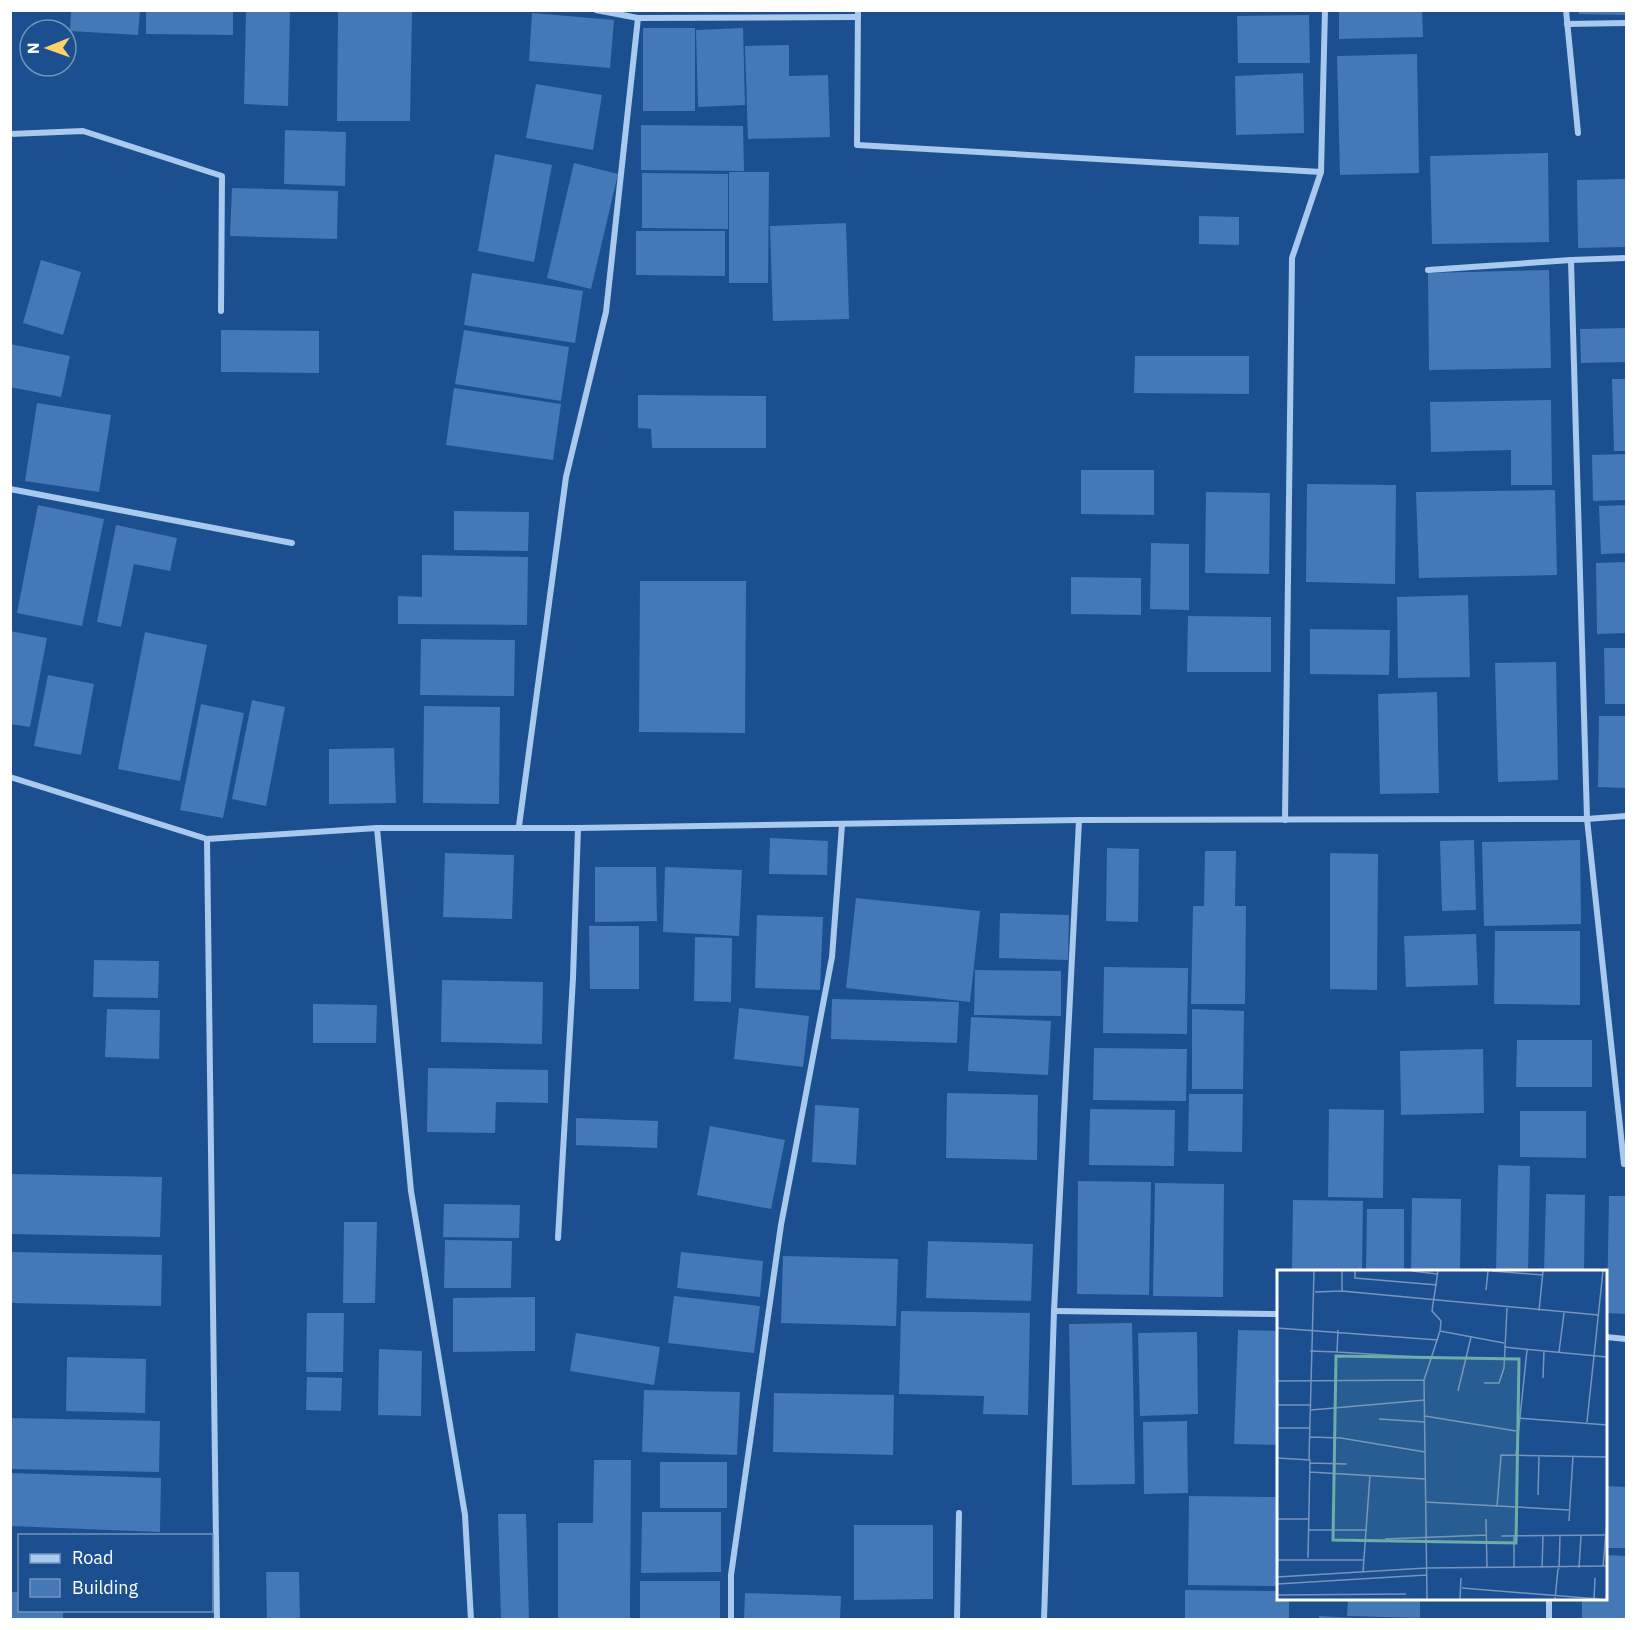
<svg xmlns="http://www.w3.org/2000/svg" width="1637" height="1630" font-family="'IBM Plex Sans',sans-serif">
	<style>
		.building { fill: #4478b7 }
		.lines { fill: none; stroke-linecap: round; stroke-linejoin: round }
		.minor { stroke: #a9c9ee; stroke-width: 6 }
		.inset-road { fill: none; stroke: #7695bc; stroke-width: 1.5 }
		.view { fill: #6fada8; fill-opacity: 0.15; stroke: #6fada8; stroke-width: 3 }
		.inset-edge { fill: none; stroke: #fff; stroke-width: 3 }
	</style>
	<rect width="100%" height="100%" fill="#1b4f8f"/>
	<g class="building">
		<path d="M71 10H140L138 35 70 31Z"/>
		<path d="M146 10H233V35L146 34Z"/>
		<path d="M246 10H290L288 106 244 104Z"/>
		<path d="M1339 10H1422L1423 37 1339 39Z"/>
		<path d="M1579 10H1626V15L1579 14Z"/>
		<path d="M338 12H412L410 121H337Z"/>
		<path d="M532 13 614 20 610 68 529 61Z"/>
		<path d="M1309 15 1310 63H1238L1237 16Z"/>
		<rect x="643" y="28" width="52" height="83"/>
		<path d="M743 28 745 105 698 107 696 30Z"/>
		<path d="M789 45V76L828 75 830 137 748 139 745 46Z"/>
		<path d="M1417 54 1419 173 1340 175 1337 56Z"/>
		<path d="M1303 73 1304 133 1236 135 1235 76Z"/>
		<path d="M536 84 602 95 593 150 526 138Z"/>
		<path d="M641 125 743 126 744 171 641 170Z"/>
		<path d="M285 130 346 132 345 186 284 184Z"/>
		<path d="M1548 153 1549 242 1432 244 1430 156Z"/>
		<path d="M495 154 552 165 534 262 478 251Z"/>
		<path d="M574 163 618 174 591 289 547 278Z"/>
		<path d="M729 172H769L768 283H729Z"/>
		<path d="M642 173 728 174V229L642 228Z"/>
		<path d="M1626 179V247L1578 248 1577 180Z"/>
		<path d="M232 188 338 191 337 239 230 236Z"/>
		<path d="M1199 216 1239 217V245L1199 244Z"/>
		<path d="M846 223 849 319 773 321 770 226Z"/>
		<path d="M636 231H725V276L636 275Z"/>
		<path d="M41 260 81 272 63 335 23 323Z"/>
		<path d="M1549 270 1551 368 1429 370 1428 273Z"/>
		<path d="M472 273 583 291 575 343 464 325Z"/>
		<path d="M1626 328V362L1581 363 1580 329Z"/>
		<path d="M221 330 319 331V373L221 372Z"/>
		<path d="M464 330 569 347 561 401 455 384Z"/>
		<path d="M10 344 70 356 61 397 10 387Z"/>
		<path d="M1135 356H1249V394L1134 393Z"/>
		<path d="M1612 379H1626V451H1614Z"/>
		<path d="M454 388 561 404 553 460 446 445Z"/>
		<path d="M638 395 766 396V448H652L651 429 638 428Z"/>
		<path d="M1551 400 1552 485H1511V450L1431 452 1430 402Z"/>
		<path d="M37 403 111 415 99 492 25 481Z"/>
		<path d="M1626 454V500L1593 501 1592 455Z"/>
		<path d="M1081 470H1154V515L1081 514Z"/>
		<path d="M1307 484 1396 485 1395 584 1306 582Z"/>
		<path d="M1555 490 1557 575 1419 578 1416 492Z"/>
		<path d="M1206 492 1270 493 1269 574 1205 573Z"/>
		<path d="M38 505 104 519 82 626 17 613Z"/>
		<path d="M1626 505V553L1601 554 1599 506Z"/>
		<path d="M454 511 529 512 528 551 454 550Z"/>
		<path d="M116 525 177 538 170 571 134 564 121 627 97 622Z"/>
		<path d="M1151 543 1189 544V610L1150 609Z"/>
		<path d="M422 555 528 557 527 625 398 624V596L422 597Z"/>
		<path d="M1626 562V633L1597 634 1596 563Z"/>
		<path d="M1071 577 1141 578V615L1071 614Z"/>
		<path d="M640 581H746L745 733 639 732Z"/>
		<path d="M1468 595 1470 677 1398 678 1397 597Z"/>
		<path d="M1188 616 1271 617V672H1187Z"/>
		<path d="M1310 629 1390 630 1389 675 1310 674Z"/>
		<path d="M10 631 47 638 30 727 10 724Z"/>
		<path d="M145 632 207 645 180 781 118 769Z"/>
		<path d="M421 639 515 640 514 696 420 695Z"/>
		<path d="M1604 648H1626V704H1605Z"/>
		<path d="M1556 662 1558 780 1498 782 1495 663Z"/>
		<path d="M48 675 94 684 81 755 34 746Z"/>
		<path d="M1437 692 1439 793 1380 794 1378 694Z"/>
		<path d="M252 700 285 707 266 806 232 799Z"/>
		<path d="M201 704 244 713 223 818 180 810Z"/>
		<path d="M424 706 500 707 499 804 423 803Z"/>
		<path d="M1599 716H1626V788L1598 787Z"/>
		<path d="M394 748 396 803 329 804V749Z"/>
		<path d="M770 838 828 841 827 875 769 874Z"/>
		<path d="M1474 840 1476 910 1442 911 1440 841Z"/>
		<path d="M1580 840 1581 924 1484 926 1482 842Z"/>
		<path d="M1107 848 1139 849 1138 922 1106 921Z"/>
		<path d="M1205 851H1236L1235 906H1246L1245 1004H1191L1193 906H1204Z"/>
		<path d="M445 853 514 855 512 919 443 917Z"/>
		<path d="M1330 853 1378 854 1377 990 1330 989Z"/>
		<path d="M595 867H656L657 921 595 922Z"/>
		<path d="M665 867 742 870 739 936 663 932Z"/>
		<path d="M856 898 980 911 970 1002 846 988Z"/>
		<path d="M1000 913 1069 915 1068 960 999 958Z"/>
		<path d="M757 915 823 917 820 990 755 988Z"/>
		<path d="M589 926H639V989H590Z"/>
		<path d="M1495 931H1580V1005L1494 1004Z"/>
		<path d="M1476 934 1478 985 1406 987 1404 936Z"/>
		<path d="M695 937 732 938 731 1002 694 1001Z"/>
		<path d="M94 960 159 961 158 998 93 997Z"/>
		<path d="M1104 967 1188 968 1187 1034 1103 1033Z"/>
		<path d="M975 970 1061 971V1016L974 1015Z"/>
		<path d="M442 980 543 982 542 1044 441 1042Z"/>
		<path d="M832 999 959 1002 957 1043 831 1039Z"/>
		<path d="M313 1004 377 1005 376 1043H313Z"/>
		<path d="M739 1008 809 1016 803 1067 734 1059Z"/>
		<path d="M107 1009 160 1010 159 1059 105 1057Z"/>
		<path d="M1192 1009 1244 1011 1243 1089H1192Z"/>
		<path d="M971 1017 1051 1021 1048 1075 968 1071Z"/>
		<path d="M1517 1040H1592V1087H1516Z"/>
		<path d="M1094 1048 1187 1049 1186 1101 1093 1100Z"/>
		<path d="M1483 1049 1484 1113 1401 1115 1400 1051Z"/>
		<path d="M428 1068 548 1070V1103L496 1102 495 1133 427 1132Z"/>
		<path d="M947 1093 1038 1095 1037 1160 946 1158Z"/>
		<path d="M1189 1094H1243L1242 1152 1188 1151Z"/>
		<path d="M815 1105 859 1108 856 1165 812 1162Z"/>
		<path d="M1090 1109 1175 1110 1174 1166 1089 1165Z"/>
		<path d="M1329 1109 1384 1110 1383 1198 1328 1197Z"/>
		<path d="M1520 1111H1586V1158L1520 1157Z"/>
		<path d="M576 1118 658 1121 657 1148 576 1145Z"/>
		<path d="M710 1126 785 1140 771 1209 697 1195Z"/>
		<path d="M1498 1165 1530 1166 1528 1272H1496Z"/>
		<path d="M10 1174 162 1177 160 1237 10 1234Z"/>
		<path d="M1078 1181 1151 1182 1149 1295 1077 1294Z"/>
		<path d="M1155 1183 1224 1184 1223 1297 1153 1296Z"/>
		<path d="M1546 1194 1585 1195 1584 1272H1544Z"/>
		<path d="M1609 1196H1626V1314L1607 1313Z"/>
		<path d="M1412 1198 1461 1199 1460 1272H1411Z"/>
		<path d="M1293 1200 1363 1201 1362 1272H1292Z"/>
		<path d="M444 1204 520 1205 519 1238 443 1237Z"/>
		<path d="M1367 1209H1404V1272H1366Z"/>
		<path d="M344 1222H377L375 1303H343Z"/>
		<path d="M445 1240 512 1241 511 1288H444Z"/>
		<path d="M928 1241 1033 1244 1031 1301 926 1298Z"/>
		<path d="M10 1252 162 1255 161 1306 10 1303Z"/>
		<path d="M681 1252 763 1261 760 1297 677 1288Z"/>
		<path d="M783 1256 898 1259 896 1326 781 1323Z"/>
		<path d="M674 1296 760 1306 754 1353 668 1343Z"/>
		<path d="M535 1297V1351L453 1352V1298Z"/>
		<path d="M901 1311 1030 1313 1028 1415 983 1414 984 1396 899 1394Z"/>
		<path d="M307 1313H344L343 1372H306Z"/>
		<path d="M1132 1323 1135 1484 1072 1485 1069 1324Z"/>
		<path d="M1238 1330 1278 1331V1445L1234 1444Z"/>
		<path d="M1197 1332 1198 1414 1140 1416 1138 1333Z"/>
		<path d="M576 1333 660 1347 654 1385 570 1371Z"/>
		<path d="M379 1349 422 1351 421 1416 378 1415Z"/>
		<path d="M67 1357 146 1359 145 1413 66 1411Z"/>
		<path d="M307 1377 342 1378 341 1411 306 1410Z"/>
		<path d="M644 1390 740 1392 737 1455 642 1452Z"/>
		<path d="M774 1393 894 1395 893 1455 773 1452Z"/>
		<path d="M10 1418 160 1421 159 1472 10 1469Z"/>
		<path d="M1187 1421 1188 1493 1144 1494 1143 1422Z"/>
		<path d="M594 1460H631L630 1620H558V1523H593Z"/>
		<rect x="660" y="1462" width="67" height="46"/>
		<path d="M10 1473 161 1478 160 1532 10 1526Z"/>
		<path d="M1606 1486 1626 1487V1548H1606Z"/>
		<path d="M1189 1496 1278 1497V1586L1188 1585Z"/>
		<path d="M642 1512H721V1572L641 1573Z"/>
		<path d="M498 1514H526L529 1620H501Z"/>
		<path d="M854 1525H933V1599L854 1600Z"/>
		<path d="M1606 1555 1626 1556V1618H1582V1598H1606Z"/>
		<path d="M266 1572H299L300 1620H267Z"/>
		<rect x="640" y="1581" width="80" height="39"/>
		<path d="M1185 1590 1278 1591V1598H1289V1620H1185Z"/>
		<path d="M10 1592H20V1610H63V1620H10Z"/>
		<path d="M745 1593 841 1596 840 1620H744Z"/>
		<path d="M1348 1598H1420V1618L1347 1616Z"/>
		<path d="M1319 1616 1358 1618V1620H1319Z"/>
	</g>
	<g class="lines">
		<g class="minor">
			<path d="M596 10 638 18 858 17"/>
			<path d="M858 10 857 145 1321 172"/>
			<path d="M1566 10 1578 133"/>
			<path d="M1567 24 1626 23"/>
			<path d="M10 134 83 131 222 176 221 311"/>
			<path d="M1571 260 1587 819 1624 1164"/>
			<path d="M1428 270 1571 260 1626 258"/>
			<path d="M10 489 292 543"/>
			<path d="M10 777 207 839 377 828H578L1079 820 1587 819 1626 816"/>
			<path d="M1285 820 1292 258 1321 172 1325 10"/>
			<path d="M519 826 566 477 606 312 638 18"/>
			<path d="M377 828 411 1191 465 1515 471 1620"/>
			<path d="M207 839 217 1620"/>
			<path d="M558 1238 573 978 578 828"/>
			<path d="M1054 1311 1278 1314"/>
			<path d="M1606 1337 1626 1339"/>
			<path d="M1549 1598V1620"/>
			<path d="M731 1620V1575L781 1225 832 957 842 825"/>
			<path d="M957 1620 959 1513"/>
			<path d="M1044 1620 1054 1311 1079 820"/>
		</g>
	</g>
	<g transform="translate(1277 1270)">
		<rect width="330" height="330" fill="#1b4f8f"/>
		<path class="inset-road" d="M65 1V21L321 45M78 1V8L160 15M135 1 160 4M215 1 266 5M209 20 211 1M38 22 65 21M262 41 266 1M0 58 161 70M61 60 60 82 155 88M163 61 227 73M227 77 330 87M33 81 60 82M282 82 287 43M266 108 267 81M0 111 147 110M207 113H222L227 98 230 38M181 121 194 67M0 135H34M34 140 148 130M148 146 239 161M241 148 330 155M102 149 148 152M310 152 326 1M0 158H33M33 167 64 168 148 182M239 185 250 80M0 188 33 190 31 288M32 189 37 1M33 193 70 194M33 202 148 209M261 225 262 186M148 232 292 240M220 237 224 185 330 187M0 249H32M209 249 210 298M292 251 296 186M32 260H90M237 265V297M224 266 330 265M108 269 210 265M0 290H86M326 297 330 251M265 298 266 265M302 298 304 266M282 299 283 265M86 302 93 205M0 307 149 298 330 296M0 314 149 305M185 318 322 329M0 325 129 324M150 329 147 110 163 61 164 51 155 41 161 1M183 329 184 308M278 329 281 299M317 329 318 308"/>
		<path class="view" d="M59 86 242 89 239 273 56 270Z"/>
		<rect width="330" height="330" class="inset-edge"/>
	</g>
	<rect width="1637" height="1630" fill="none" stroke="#ffffff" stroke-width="24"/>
	<rect x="18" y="1534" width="195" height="78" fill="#1b4f8f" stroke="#7695bc" stroke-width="1.5"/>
	<rect x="30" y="1554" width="30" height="9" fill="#a9c9ee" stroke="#7695bc" stroke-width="1.5"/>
	<text x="72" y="1564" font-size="18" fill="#ffffff">Road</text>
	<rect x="30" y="1579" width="30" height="18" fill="#4478b7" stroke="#7695bc" stroke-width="1.5"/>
	<text x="72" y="1594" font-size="18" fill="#ffffff">Building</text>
	<g transform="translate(48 48) rotate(269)"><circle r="28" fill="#1b4f8f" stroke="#7695bc" stroke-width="1.5"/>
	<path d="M0-4.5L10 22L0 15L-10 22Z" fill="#ffd166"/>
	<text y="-9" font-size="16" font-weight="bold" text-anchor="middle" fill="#ffffff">N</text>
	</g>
</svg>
